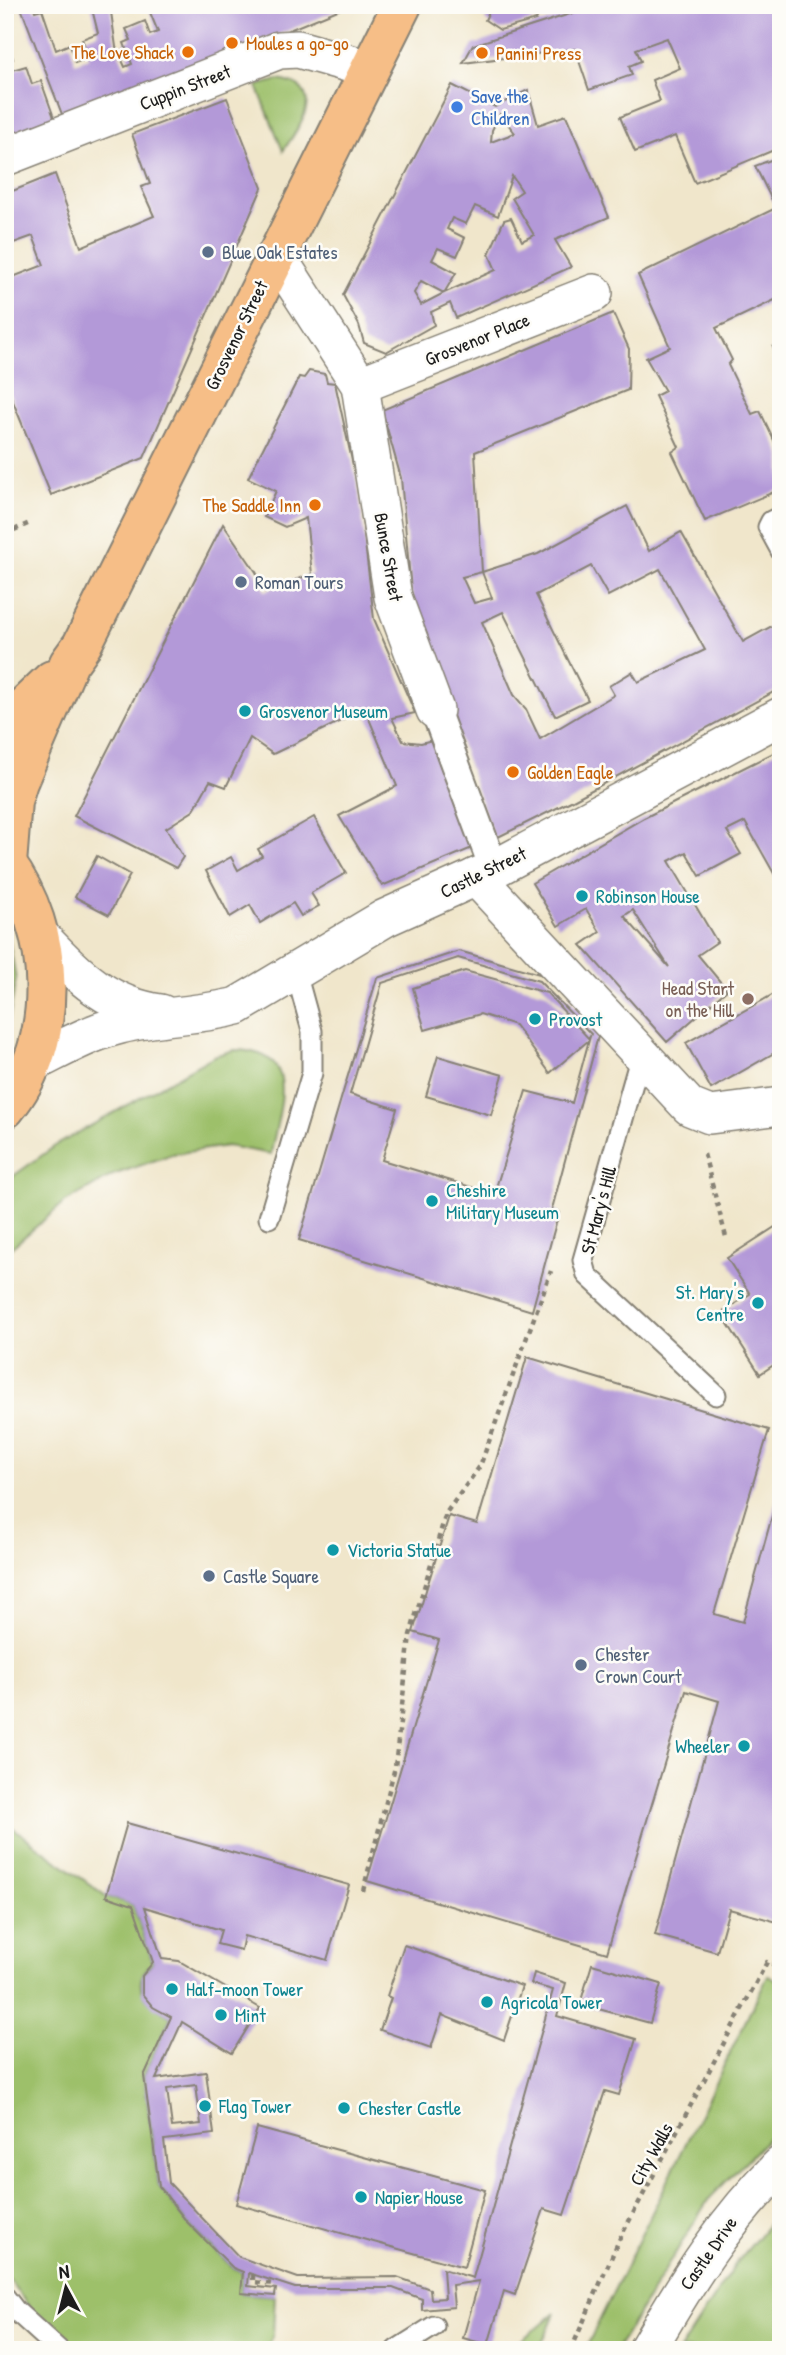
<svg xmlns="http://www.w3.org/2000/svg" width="786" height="2355" font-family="'Patrick Hand',sans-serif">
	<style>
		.green { fill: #9dc06a; stroke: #5c6e43; stroke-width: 2 }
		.building { fill: #b399d8; fill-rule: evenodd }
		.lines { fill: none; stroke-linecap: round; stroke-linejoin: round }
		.service-casing { stroke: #868174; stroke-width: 23 }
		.pedestrian-casing { stroke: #868174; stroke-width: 32 }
		.minor-casing { stroke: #868174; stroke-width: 40 }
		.trunk-casing { stroke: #868174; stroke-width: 42 }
		.path { stroke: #868174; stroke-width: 4.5; stroke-dasharray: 5 5; stroke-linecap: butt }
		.service { stroke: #fff; stroke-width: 19 }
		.pedestrian { stroke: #fff; stroke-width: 28 }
		.minor { stroke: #fff; stroke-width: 37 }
		.trunk { stroke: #f6be87; stroke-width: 38 }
		.food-dot { fill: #e8710a; stroke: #fdfcf7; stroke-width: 2.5 }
		.shop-dot { fill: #3f7fe0; stroke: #fdfcf7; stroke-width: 2.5 }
		.service-dot { fill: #5c6f8a; stroke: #fdfcf7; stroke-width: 2.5 }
		.culture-dot { fill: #0f9aa8; stroke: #fdfcf7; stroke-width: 2.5 }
		.education-dot { fill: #8d6e63; stroke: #fdfcf7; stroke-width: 2.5 }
		.labels { text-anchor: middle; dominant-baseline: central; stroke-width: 5; stroke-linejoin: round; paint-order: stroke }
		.food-label { font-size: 19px; fill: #c56008; stroke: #fdfcf7; text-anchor: start }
		.street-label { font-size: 19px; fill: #1c1c1c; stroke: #fdfcf7 }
		.shop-label { font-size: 19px; fill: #366cbe; stroke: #fdfcf7; text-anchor: start }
		.service-label { font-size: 19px; fill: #4e5e75; stroke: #fdfcf7; text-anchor: start }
		.culture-label { font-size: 19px; fill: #0d838f; stroke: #fdfcf7; text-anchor: start }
		.education-label { font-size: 19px; fill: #785e54; stroke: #fdfcf7; text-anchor: end }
	</style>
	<rect width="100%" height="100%" fill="#fdfcf7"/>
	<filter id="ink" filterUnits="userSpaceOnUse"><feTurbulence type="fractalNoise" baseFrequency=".0143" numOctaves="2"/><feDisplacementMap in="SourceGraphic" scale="14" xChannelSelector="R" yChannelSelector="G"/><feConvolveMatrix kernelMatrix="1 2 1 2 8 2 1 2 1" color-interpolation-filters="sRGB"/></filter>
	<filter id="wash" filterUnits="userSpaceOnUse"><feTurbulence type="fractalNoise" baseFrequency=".00686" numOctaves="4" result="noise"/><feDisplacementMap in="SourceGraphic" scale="28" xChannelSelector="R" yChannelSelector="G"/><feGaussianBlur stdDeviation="1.57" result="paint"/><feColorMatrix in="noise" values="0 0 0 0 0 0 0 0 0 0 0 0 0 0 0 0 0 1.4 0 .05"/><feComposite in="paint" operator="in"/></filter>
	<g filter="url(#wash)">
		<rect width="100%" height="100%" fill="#f0e6cb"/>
		<g class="green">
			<path d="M278 80C329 87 300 126 283 151L257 86Z"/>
			<path d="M5 921 16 979 5 1041Z"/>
			<path d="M234 1050C304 1051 279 1106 271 1154L227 1146 173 1154 113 1175 64 1203 5 1253V1182L55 1146 214 1056Z"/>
			<path d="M5 1822 106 1896 133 1905 153 1962C126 1986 148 2004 171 2017L144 2076 159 2186 187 2222 233 2268 243 2272 241 2293 275 2296 273 2335 267 2350H75L37 2318 5 2274Z"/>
			<path d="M768 1975 781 1982V2125L708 2200 616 2350H585Z"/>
			<path d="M781 2209V2350H680L734 2266Z"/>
			<path d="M555 2313 539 2350H509Z"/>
		</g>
		<g id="blocks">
			<g class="building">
				<path d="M20 5H33L35 11 42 9 56 50 70 44 75 63 89 58 82 39 98 33 91 5H110L116 47 125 67 132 64 124 43 131 40 126 29 145 21 150 35 158 32 147 5H350L65 122Z"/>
				<path d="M492 5H543L536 20 500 30 485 20Z"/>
				<path d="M571 5H781V147L695 183 675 136 635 152 620 117 660 101 652 80 680 68 667 38 636 49 641 61 629 66 632 75 589 90 575 49 463 63 473 45 573 13Z"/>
				<path d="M8 43 13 59 6 62 9 71 26 66 32 84 41 81 57 126 5 143V44Z"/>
				<path d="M452 85 495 107 528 90 538 125 566 115 609 217 555 240 571 267 456 318 450 303 431 312 434 325 386 352 364 343 359 325 343 295ZM500 114 515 133 491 142 492 130ZM512 176 522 191 512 198 534 235 522 241 511 218 504 220 489 254 496 270 444 293 456 273 432 260 438 248 457 256 465 238 447 229 452 218 466 224 475 206 498 216ZM421 281 444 293 421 305 414 293Z"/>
				<path d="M227 98 262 188 144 458 51 495 5 382V280L44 265 33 236 5 246V194L55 174 81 247 154 216 141 187 150 184 132 134Z"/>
				<path d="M781 156V297L716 328 732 360 728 365 752 414 760 411 781 455V489L705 521 672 452 679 447 655 396 665 391 646 358 670 347 638 275 776 208 755 166Z"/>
				<path d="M613 313 629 349 628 390 475 452 482 572 462 577 474 603 492 598 482 572 538 554 627 506 649 551 681 532 743 642 781 621V688L573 800 494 839 427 646 411 591 401 478 382 410ZM591 566 608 596 660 569 705 650 638 682 632 672 609 686 614 695 540 739 526 709 514 695 482 622 503 612 555 716 588 700 536 595Z"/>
				<path d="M309 371 325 374 327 382 335 383 359 493 374 619 415 713 392 718 403 741 421 743 436 739 484 843 382 886 339 816 397 786 365 709 273 754 250 738 226 787 210 781 193 811 166 828 183 857 176 868 74 816 223 524 256 572 265 591 312 574 306 518 285 527 264 517 276 491 248 478 299 377 304 378Z"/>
				<path d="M781 749V886L745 822 727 831 741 854 700 876 686 852 669 861 717 942 698 955 727 990 667 1042 581 945 600 932 586 909 558 926 532 883 644 818ZM633 910 669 967 624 916Z"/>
				<path d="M314 817 346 873 311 893 319 906 301 916 293 903 260 923 250 905 230 917 206 871 231 857 238 870 262 856 258 849Z"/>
				<path d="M97 856 130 875 109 915 75 897Z"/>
				<path d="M459 951 543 975 600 1029 552 1209 559 1212 532 1311 299 1240 377 978ZM458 958 539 981 591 1034 589 1039 547 993 465 971 413 988 425 1030 480 1014 515 1025 550 1073 589 1040 572 1103 526 1091 494 1194 382 1160 397 1109 350 1094 382 983Z"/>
				<path d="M781 990V1049L711 1089 686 1043Z"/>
				<path d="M438 1056 503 1075 491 1115 426 1096Z"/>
				<path d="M781 1223V1360L760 1374 721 1313 750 1294 727 1258Z"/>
				<path d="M527 1357 769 1430 714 1614 743 1622 781 1483V1791L774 1812 781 1814V1923L729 1909 717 1952 655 1935 719 1701 686 1691 607 1953 367 1881 439 1640 413 1632 449 1516 477 1524Z"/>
				<path d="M127 1823 349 1885 327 1960 244 1936 241 1950 217 1944 221 1930 145 1907 162 1959 179 1961 260 2008 232 2053 182 2022 156 2079 206 2072 214 2134 164 2140 169 2183 239 2257 298 2278 397 2277 430 2289 431 2299 445 2298 443 2269 473 2278 553 1990 531 1984 534 1973 566 1983 557 2016 636 2039 619 2095 605 2091 564 2215 544 2209 515 2295 504 2291 488 2345 463 2338 479 2281 452 2285 454 2307 422 2310V2299L393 2288H295L249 2273 248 2286 276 2289 275 2296 241 2293 243 2272 233 2268 187 2222 159 2186 144 2076 171 2017 153 2007 142 1994V1976L153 1962 133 1905 106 1896ZM196 2085 201 2124 172 2127 167 2089Z"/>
				<path d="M404 1945 522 1986 504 2040 442 2015 431 2048 380 2030 391 1998 387 1996Z"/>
				<path d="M592 1964 661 1984 650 2023 580 2004Z"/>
				<path d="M257 2128 485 2190 464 2267 236 2204Z"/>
			</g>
		</g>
	</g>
	<g filter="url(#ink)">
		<use href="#blocks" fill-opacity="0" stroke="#868174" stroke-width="2"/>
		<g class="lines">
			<defs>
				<g id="service">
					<path d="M781 516 771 521 768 527 781 551"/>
					<path d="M641 1055 583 1260 587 1275 716 1395"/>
					<path d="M269 1218 312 1073V1031L295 969"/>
					<path d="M5 2297 15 2310 59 2350"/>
					<path d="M396 2350 434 2326"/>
				</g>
				<path id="pedestrian" d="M435 710 494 869"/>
				<g id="minor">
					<path d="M5 157 279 50 298 49 369 69"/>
					<path d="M276 255 360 385 393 597 435 710"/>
					<path d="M360 385 594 293"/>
					<path d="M476 877 690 1107 710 1115 781 1106"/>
					<path d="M42 938C78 975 107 1006 161 1013"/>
					<path d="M31 1064C60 1050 88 1033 120 1025 158 1015 199 1016 237 1006L385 918 494 869 781 716"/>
					<path d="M647 2350C686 2282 725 2220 781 2165"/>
				</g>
				<g id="trunk">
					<path d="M5 725 52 680"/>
					<path d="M5 862C56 930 62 1041 5 1109"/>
					<path d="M7 864 12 801 18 782 69 663 82 645 402 5"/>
				</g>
			</defs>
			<use href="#service" class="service-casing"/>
			<use href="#pedestrian" class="pedestrian-casing"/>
			<use href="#minor" class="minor-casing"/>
			<use href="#trunk" class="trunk-casing"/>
			<g class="path">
				<path d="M781 340 773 344 781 362"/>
				<path d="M5 534 32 522"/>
				<path d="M704 1154 726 1237"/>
				<path d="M363 1891 395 1767 410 1635 446 1513 480 1466 551 1271"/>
				<path d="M253 2275V2282L275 2284"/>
				<path d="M571 2350 619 2240 767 1962 781 1969"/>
			</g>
			<use href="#service" class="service"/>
			<use href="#pedestrian" class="pedestrian"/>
			<use href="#minor" class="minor"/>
			<use href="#trunk" class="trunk"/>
		</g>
	</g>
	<g class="food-dot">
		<circle cx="232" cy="43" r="7"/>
		<circle cx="188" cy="52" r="7"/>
		<circle cx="482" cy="53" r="7"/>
		<circle cx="315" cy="505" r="7"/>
		<circle cx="513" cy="772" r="7"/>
	</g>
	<circle class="shop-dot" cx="457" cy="107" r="7"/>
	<g class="service-dot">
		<circle cx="208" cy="252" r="7"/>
		<circle cx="241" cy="582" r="7"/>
		<circle cx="209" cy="1576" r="7"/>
		<circle cx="581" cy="1665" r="7"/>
	</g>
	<g class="culture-dot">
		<circle cx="245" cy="711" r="7"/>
		<circle cx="582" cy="896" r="7"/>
		<circle cx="535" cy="1019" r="7"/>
		<circle cx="432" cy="1201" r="7"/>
		<circle cx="758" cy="1303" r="7"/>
		<circle cx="333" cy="1550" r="7"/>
		<circle cx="744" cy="1746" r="7"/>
		<circle cx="172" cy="1989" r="7"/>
		<circle cx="487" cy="2002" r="7"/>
		<circle cx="221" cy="2015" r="7"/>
		<circle cx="205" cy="2106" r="7"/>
		<circle cx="344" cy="2108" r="7"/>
		<circle cx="361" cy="2197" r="7"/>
	</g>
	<circle class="education-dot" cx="748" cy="999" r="7"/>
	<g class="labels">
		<g class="food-label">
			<text x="246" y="43">Moules a go-go</text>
			<text x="174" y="52" text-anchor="end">The Love Shack</text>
			<text x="496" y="53">Panini Press</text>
			<text x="301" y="505" text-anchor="end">The Saddle Inn</text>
			<text x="527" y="772">Golden Eagle</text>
		</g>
		<g class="street-label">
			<text transform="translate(185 87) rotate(-21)">Cuppin Street</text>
			<text transform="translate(236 335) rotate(-64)">Grosvenor Street</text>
			<text transform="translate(477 339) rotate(-22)">Grosvenor Place</text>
			<text transform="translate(389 557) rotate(80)">Bunce Street</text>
			<text transform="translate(483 872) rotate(-26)">Castle Street</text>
			<text transform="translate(598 1210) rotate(-75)">St Mary's Hill</text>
			<text transform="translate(651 2154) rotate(-61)">City Walls</text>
			<text transform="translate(708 2253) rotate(-55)">Castle Drive</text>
		</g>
		<g class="shop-label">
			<text x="471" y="96">Save the<tspan x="471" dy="22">Children</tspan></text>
		</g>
		<g class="service-label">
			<text x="222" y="252">Blue Oak Estates</text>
			<text x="255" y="582">Roman Tours</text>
			<text x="223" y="1576">Castle Square</text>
			<text x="595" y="1654">Chester<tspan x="595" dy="22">Crown Court</tspan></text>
		</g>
		<g class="culture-label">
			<text x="259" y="711">Grosvenor Museum</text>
			<text x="596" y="896">Robinson House</text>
			<text x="549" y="1019">Provost</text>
			<text x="446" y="1190">Cheshire<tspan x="446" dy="22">Military Museum</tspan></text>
			<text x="744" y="1292" text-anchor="end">St. Mary's<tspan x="744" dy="22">Centre</tspan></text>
			<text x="347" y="1550">Victoria Statue</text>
			<text x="730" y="1746" text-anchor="end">Wheeler</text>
			<text x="186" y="1989">Half-moon Tower</text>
			<text x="501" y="2002">Agricola Tower</text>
			<text x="235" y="2015">Mint</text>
			<text x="219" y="2106">Flag Tower</text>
			<text x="358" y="2108">Chester Castle</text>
			<text x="375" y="2197">Napier House</text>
		</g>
		<g class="education-label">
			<text x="734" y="988">Head Start<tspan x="734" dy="22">on the Hill</tspan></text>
		</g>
	</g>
	<rect width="786" height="2355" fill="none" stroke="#fdfcf7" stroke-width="28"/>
	<g transform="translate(66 2288) rotate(353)" stroke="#fdfcf7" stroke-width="5" paint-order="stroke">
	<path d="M0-5L12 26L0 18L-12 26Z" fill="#1c1c1c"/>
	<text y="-10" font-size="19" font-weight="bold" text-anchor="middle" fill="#1c1c1c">N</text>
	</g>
</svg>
